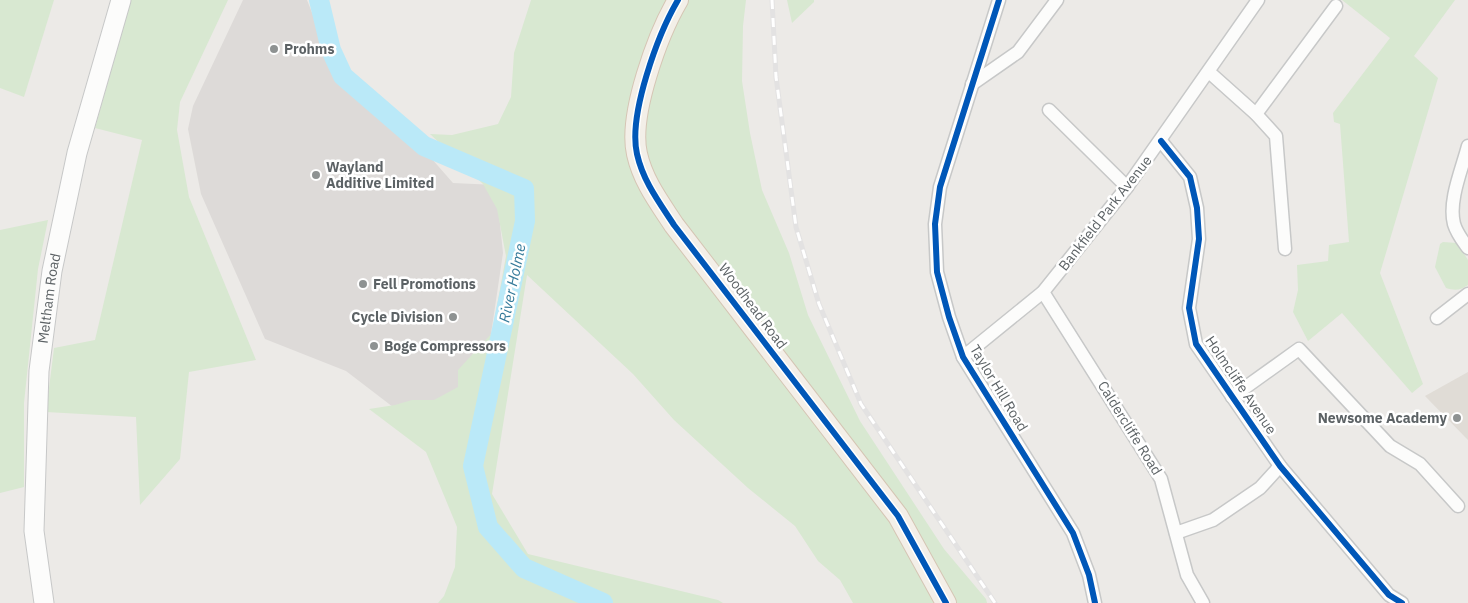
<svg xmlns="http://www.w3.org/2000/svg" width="1468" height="603" font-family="'IBM Plex Sans',sans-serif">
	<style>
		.industrial { fill: #dddad8 }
		.education { fill: #e0dcd6 }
		.green { fill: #d8e8d1 }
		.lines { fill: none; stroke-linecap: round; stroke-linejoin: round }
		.river { stroke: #bae9f8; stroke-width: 20 }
		.street-casing { stroke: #c7c8c8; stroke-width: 15 }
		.secondary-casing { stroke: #c7c8c8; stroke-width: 21 }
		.primary-casing { stroke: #d5c5b4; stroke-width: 22 }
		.street { stroke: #fcfcfb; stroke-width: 12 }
		.secondary { stroke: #fcfcfb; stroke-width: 19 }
		.primary { stroke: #f3efe8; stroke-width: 20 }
		.rail-casing { stroke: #e3e2e2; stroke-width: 5 }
		.rail { stroke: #fff; stroke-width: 3; stroke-dasharray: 9; stroke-linecap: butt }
		.cycleway-casing { stroke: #fff; stroke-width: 9 }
		.cycleway { stroke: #0057b8; stroke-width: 6 }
		.poi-dot { fill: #8e9292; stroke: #fff; stroke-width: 2 }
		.labels { text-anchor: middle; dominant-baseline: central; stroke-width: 5; stroke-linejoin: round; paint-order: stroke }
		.poi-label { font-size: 14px; font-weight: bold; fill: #5c6265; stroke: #fff; text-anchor: start }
		.street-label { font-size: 14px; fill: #5c6265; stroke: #fff }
		.water-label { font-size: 15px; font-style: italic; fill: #357a9a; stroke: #fff }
	</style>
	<rect width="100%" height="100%" fill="#eceae7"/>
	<path class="industrial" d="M243 0H307L328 53 353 90 424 150 453 183 496 185 503 253 491 334 440 443 346 371 265 339 201 194 188 129 193 106Z"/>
	<path class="education" d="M1468 372V440L1425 396Z"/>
	<g class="green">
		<path d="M0 0H54L24 97 0 88Z"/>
		<path d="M131 0H228L180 102 177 130 189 197 256 360 189 372 180 459 140 505 136 417 46 412 54 348 95 340 142 140 95 128Z"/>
		<path d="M531 0H746L743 26 742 81 750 133 762 190 789 253 808 315 860 421 944 549 986 599 987 603H853L840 580 818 561 795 526 748 488 674 420 633 374 527 275 492 494 528 554 718 600 723 603H438L444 596 455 567 457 527 426 452 369 409 395 405 412 400H434L458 387V370L492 333 506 256 497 209 483 184 430 134 452 135 498 124 511 97 514 53Z"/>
		<path d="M787 0H814V2L792 23Z"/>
		<path d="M1342 0H1455L1414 56 1438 78 1380 273 1423 384 1412 393 1342 313 1308 341 1293 312 1298 290 1297 265 1328 261 1329 245 1349 242 1340 124 1334 122 1333 113 1390 38Z"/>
		<path d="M48 220 38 269 24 403V487L0 493V230Z"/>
		<path d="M1443 242 1457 243 1468 260V285C1461 290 1455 291 1446 288L1435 267 1440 244Z"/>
	</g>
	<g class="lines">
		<path class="river" d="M319 0 331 50 343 76 424 146 524 189 525 221 473 466 488 527 524 568 603 603"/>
		<defs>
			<g id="street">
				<path d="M999 0 940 187 935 224 937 272 949 317 963 357 1073 533 1089 575 1095 603"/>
				<path d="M1209 72 1256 114 1276 136 1285 249"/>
				<path d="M972 84 1018 52 1057 0"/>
				<path d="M1049 110 1127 187"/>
				<path d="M1256 114 1336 6"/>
				<path d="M1161 141 1190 177 1197 208 1199 239 1189 308 1196 344 1280 466 1389 595 1402 603"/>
				<path d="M1468 146C1462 169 1448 201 1454 224 1457 234 1463 241 1468 248"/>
				<path d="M1043 292 1161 479 1187 575 1203 603"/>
				<path d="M1437 318 1468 294"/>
				<path d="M963 357 1043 292 1127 187 1258 0"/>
				<path d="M1232 397 1299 349 1390 446 1420 464 1458 506"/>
				<path d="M1176 533 1213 520 1260 488 1280 466"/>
			</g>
			<g id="secondary">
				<path id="s1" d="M44 603 34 531 39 371 43 340 52 271 77 153 121 0"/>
			</g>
			<path id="primary" d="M678 0C658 34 628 115 637 154 643 181 659 202 674 225L898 516 946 603"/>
		</defs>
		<use href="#street" class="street-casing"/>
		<use href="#secondary" class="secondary-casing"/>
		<use href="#primary" class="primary-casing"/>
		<use href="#street" class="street"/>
		<use href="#secondary" class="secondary"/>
		<use href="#primary" class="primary"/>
		<defs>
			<path id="rail" d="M772 0 776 77 796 227 819 304 861 404 995 603"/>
		</defs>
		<use href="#rail" class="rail-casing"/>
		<use href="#rail" class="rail"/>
		<defs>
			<g id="cycleway">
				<path d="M678 0C658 34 628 115 637 154 643 181 659 202 674 225L898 516 946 603"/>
				<path d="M999 0 940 187 935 224 937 272 949 317 963 357 1073 533 1089 575 1095 603"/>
				<path d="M1161 141 1190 177 1197 208 1199 239 1189 308 1196 344 1280 466 1389 595 1402 603"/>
			</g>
		</defs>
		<use href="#cycleway" class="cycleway-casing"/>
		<use href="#cycleway" class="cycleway"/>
	</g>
	<g class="poi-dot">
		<circle cx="274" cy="49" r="5"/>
		<circle cx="316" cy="175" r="5"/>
		<circle cx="363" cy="284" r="5"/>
		<circle cx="453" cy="317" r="5"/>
		<circle cx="374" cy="346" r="5"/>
		<circle cx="1457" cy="418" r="5"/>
	</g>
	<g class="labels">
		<g class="poi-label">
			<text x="284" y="49">Prohms</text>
			<text x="326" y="167">Wayland<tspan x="326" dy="16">Additive Limited</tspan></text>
			<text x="373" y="284">Fell Promotions</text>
			<text x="443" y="317" text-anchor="end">Cycle Division</text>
			<text x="384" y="346">Boge Compressors</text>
			<text x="1447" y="418" text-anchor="end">Newsome Academy</text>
		</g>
		<g class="street-label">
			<text transform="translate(1105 213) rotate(-52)">Bankfield Park Avenue</text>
			<text stroke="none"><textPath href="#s1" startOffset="306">Meltham Road</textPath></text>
			<text transform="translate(753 306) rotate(53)">Woodhead Road</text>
			<text transform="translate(1241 385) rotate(56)">Holmcliffe Avenue</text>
			<text transform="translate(999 388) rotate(59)">Taylor Hill Road</text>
			<text transform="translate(1130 428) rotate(58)">Caldercliffe Road</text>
		</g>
		<g class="water-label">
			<text transform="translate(512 283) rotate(-78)">River Holme</text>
		</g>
	</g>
</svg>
